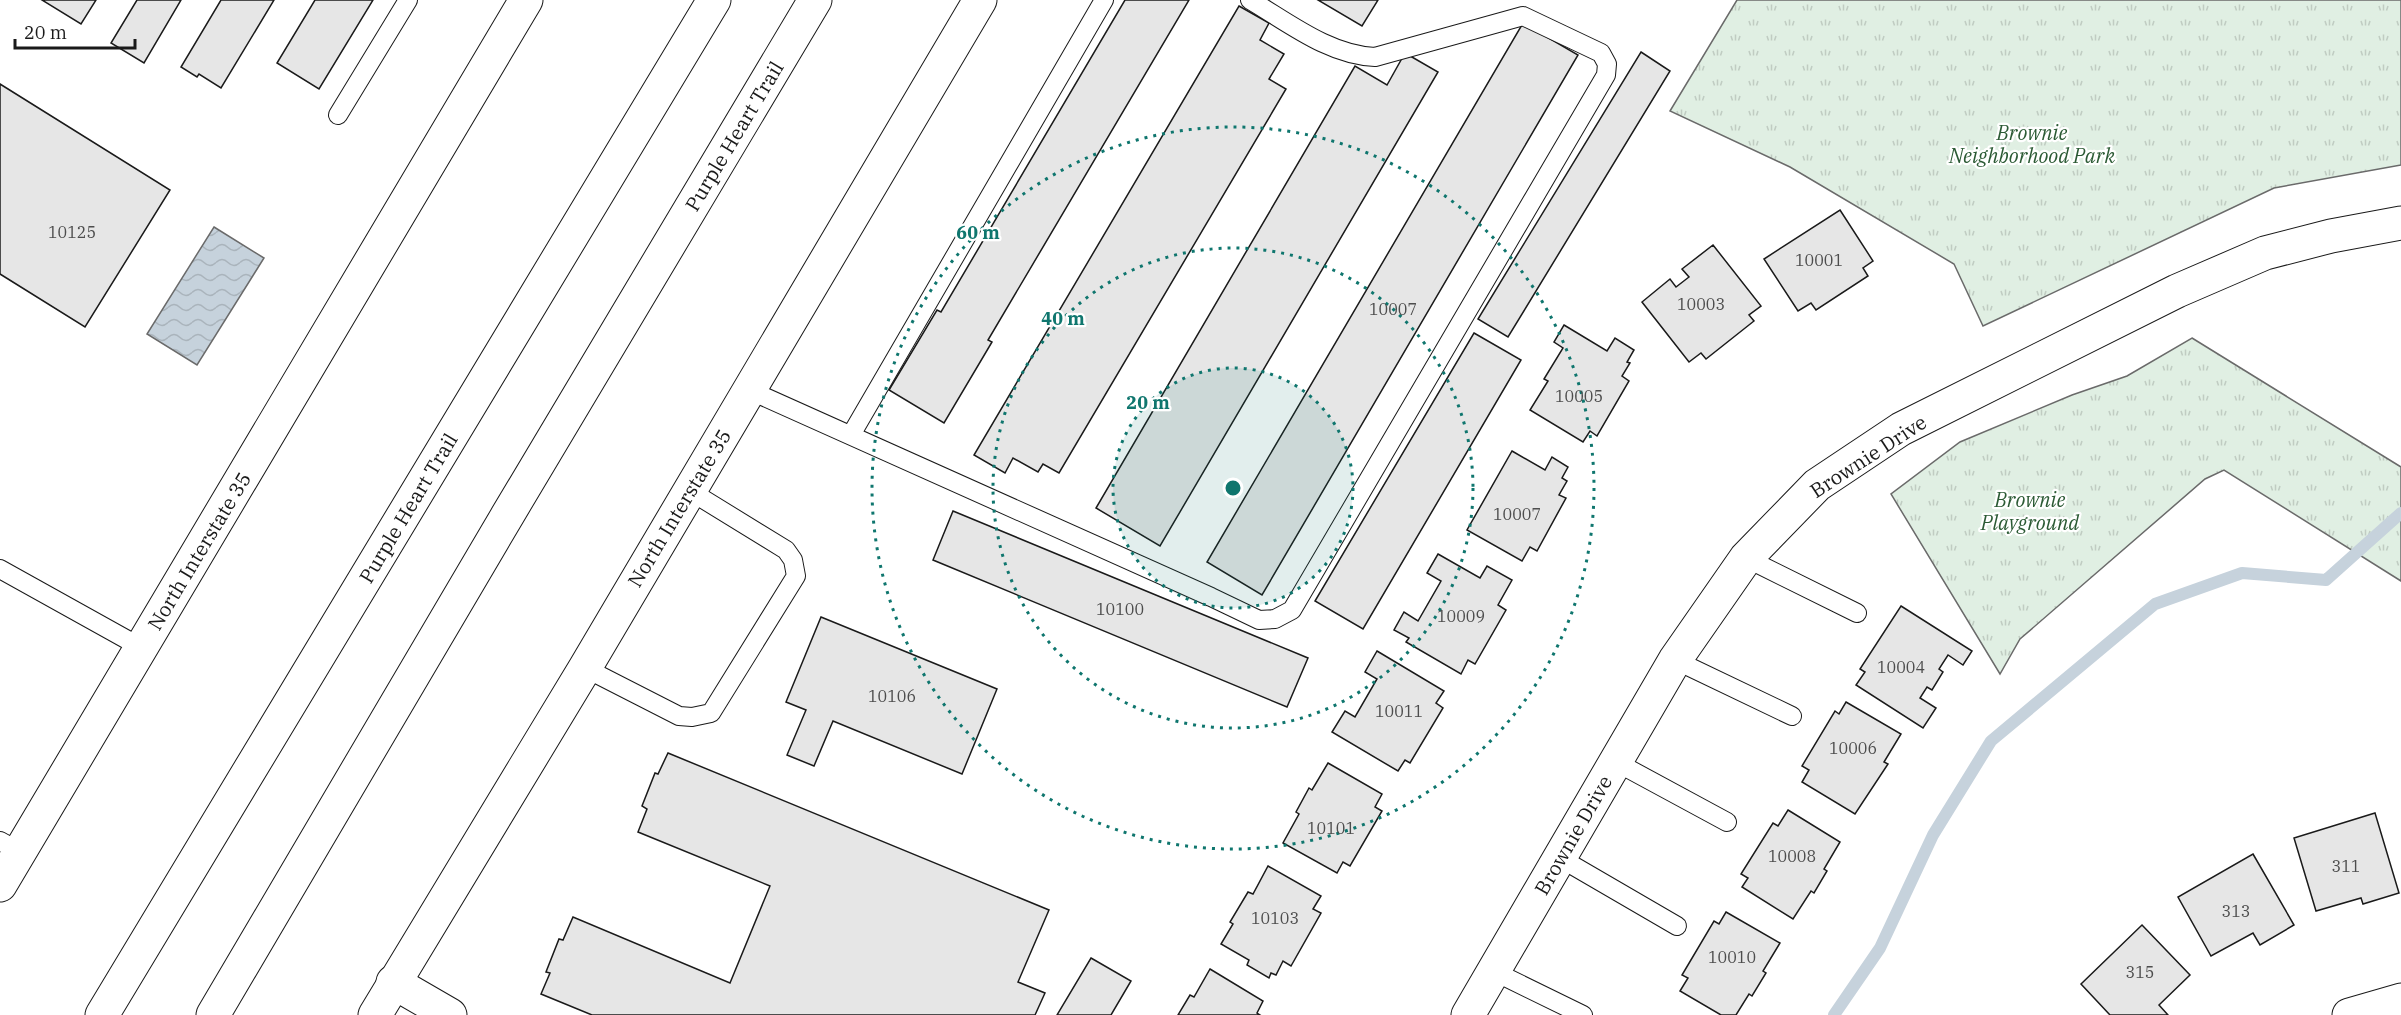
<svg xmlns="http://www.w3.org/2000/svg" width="2401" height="1015" font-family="'IBM Plex Serif',serif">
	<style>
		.park { fill: url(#park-tufts); stroke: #6a6a6a; stroke-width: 1.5 }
		.water { fill: url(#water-waves); stroke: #6a6a6a; stroke-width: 1.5 }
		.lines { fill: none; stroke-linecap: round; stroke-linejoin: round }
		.stream { stroke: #c6d2dc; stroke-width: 12 }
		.building { fill: #e6e6e6; stroke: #1a1a1a; stroke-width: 1.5 }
		.lane-casing { stroke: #1a1a1a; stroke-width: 20 }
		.street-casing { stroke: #1a1a1a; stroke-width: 35 }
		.secondary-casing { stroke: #1a1a1a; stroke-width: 35 }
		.highway-casing { stroke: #1a1a1a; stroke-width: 35 }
		.lane { stroke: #fff; stroke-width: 18 }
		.street { stroke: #fff; stroke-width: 33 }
		.secondary { stroke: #fff; stroke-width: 33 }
		.highway { stroke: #fff; stroke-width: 33 }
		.ring { fill: none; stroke: #0f766e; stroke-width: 3; stroke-dasharray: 3 6 }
		.labels { text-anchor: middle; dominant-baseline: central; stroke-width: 4.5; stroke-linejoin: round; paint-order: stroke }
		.number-label { font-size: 16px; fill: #4d4d4d }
		.park-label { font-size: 20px; font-style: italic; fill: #2b5a34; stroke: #fff }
		.street-label { font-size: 20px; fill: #1a1a1a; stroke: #fff }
		.centre { fill: #0f766e; stroke: #fff; stroke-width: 3 }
		.ring-label { font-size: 18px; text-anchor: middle; font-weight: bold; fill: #0f766e; stroke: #fff; stroke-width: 4.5; stroke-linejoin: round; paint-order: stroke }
	</style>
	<defs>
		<pattern id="park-tufts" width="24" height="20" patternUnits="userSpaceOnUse" patternTransform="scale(1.5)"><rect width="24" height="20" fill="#e0efe3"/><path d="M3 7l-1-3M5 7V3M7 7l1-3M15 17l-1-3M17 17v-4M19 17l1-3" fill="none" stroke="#c0ccc2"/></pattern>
		<pattern id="water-waves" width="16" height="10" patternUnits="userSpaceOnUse" patternTransform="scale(1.5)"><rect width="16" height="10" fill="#c6d2dc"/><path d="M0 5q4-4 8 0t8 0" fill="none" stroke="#aab4bc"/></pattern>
	</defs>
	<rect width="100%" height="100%" fill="#fff"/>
	<g class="park">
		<path d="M1737 0H2401V165L2274 188 1983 326 1954 264 1790 167 1670 111Z"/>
		<path d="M2192 338 2401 467V581L2224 470 2205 479 2020 639 2000 674 1891 494 1960 442 2072 395 2127 376Z"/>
	</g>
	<path class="water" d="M214 227 264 258 197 365 147 334Z"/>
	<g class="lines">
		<path class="stream" d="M1834 1015 1880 948 1933 835 1991 741 2155 604 2242 573 2326 580 2401 513"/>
	</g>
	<g class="building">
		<path d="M42 0H96L81 24Z"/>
		<path d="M137 0H181L144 63 111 43Z"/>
		<path d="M221 0H274L221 88 199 74 197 77 181 67Z"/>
		<path d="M315 0H373L319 89 277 63Z"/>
		<path d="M1125 0H1189L988 340 992 342 944 423 889 390 937 310 941 312Z"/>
		<path d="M1318 0H1378L1362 26Z"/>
		<path d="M1239 6 1269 23 1260 40 1284 54 1269 79 1286 89 1059 473 1043 464 1038 472 1013 458 1005 473 974 455Z"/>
		<path d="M1523 23 1578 55 1262 595 1207 562Z"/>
		<path d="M1641 52 1670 71 1508 337 1478 319Z"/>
		<path d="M1405 53 1438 72 1160 546 1096 508 1355 66 1387 85Z"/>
		<path d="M0 84 170 190 85 327 0 274Z"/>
		<path d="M1840 210 1873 261 1863 268 1868 276 1816 310 1811 303 1798 311 1764 259Z"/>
		<path d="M1713 245 1761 306 1749 315 1754 321 1706 359 1701 353 1689 362 1642 302 1670 279 1676 287 1689 277 1682 269Z"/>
		<path d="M1564 325 1607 351 1615 338 1634 350 1627 362 1630 363 1622 376 1629 381 1597 436 1590 431 1583 442 1530 410 1548 381 1544 379 1563 348 1554 342Z"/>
		<path d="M1474 333 1521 360 1363 629 1315 601Z"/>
		<path d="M1512 451 1545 470 1552 457 1568 467 1562 478 1567 481 1559 495 1566 498 1537 551 1530 547 1522 561 1467 530Z"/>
		<path d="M953 511 1308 658 1287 707 933 560Z"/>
		<path d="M1438 554 1480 578 1487 566 1512 580 1498 605 1506 610 1475 664 1468 660 1461 674 1406 642 1409 638 1394 630 1404 612 1418 621 1441 581 1427 573Z"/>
		<path d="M1901 606 1972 651 1963 665 1948 655 1939 669 1943 672 1932 690 1927 687 1920 698 1936 708 1923 728 1856 685 1865 672 1860 669Z"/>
		<path d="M821 617 997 689 962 774 833 721 814 766 787 755 806 710 786 702Z"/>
		<path d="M1377 651 1444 691 1436 703 1443 708 1410 763 1405 760 1398 771 1332 732 1345 711 1355 717 1377 679 1365 672Z"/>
		<path d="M1846 702 1901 734 1884 762 1888 764 1855 814 1802 782 1809 770 1802 766 1835 711 1839 714Z"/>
		<path d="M668 753 1049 910 1018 982 1045 993 1035 1015H592L541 994 550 973 546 972 559 939 563 940 573 917 730 983 770 886 638 832 647 809 642 806 655 773 658 774Z"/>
		<path d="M1328 763 1382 794 1375 807 1382 811 1350 866 1343 862 1337 873 1283 843 1299 814 1296 812 1309 788 1312 790Z"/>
		<path d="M1788 810 1840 842 1824 869 1827 871 1814 893 1811 891 1793 919 1742 887 1748 878 1741 874 1773 823 1778 826Z"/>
		<path d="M2375 813 2399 893 2363 904 2361 898 2316 911 2294 838Z"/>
		<path d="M2253 854 2294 925 2260 945 2253 933 2211 956 2178 897Z"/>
		<path d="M1268 866 1321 896 1313 909 1321 913 1291 966 1283 961 1276 975 1271 973 1269 978 1247 965 1249 960 1221 944 1233 924 1230 922 1248 892 1253 894Z"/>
		<path d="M1726 912 1780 943 1763 971 1766 973 1752 996 1749 994 1736 1015H1721L1680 991 1688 978 1682 975 1714 921 1719 924Z"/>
		<path d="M2142 925 2190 975 2159 1005 2168 1015H2110L2081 984Z"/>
		<path d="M1091 958 1131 981 1111 1015H1057Z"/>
		<path d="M1210 969 1263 1001 1257 1013 1260 1015H1178L1190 995 1194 997Z"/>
	</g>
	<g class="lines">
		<defs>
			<g id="lane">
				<path d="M338 115 408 0"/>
				<path d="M749 390 1211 597 1259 620 1275 619 1292 610 1606 75 1607 64 1601 53 1523 16 1375 57C1329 55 1289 23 1250 0"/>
				<path d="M851 435 1104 0"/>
				<path d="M1746 558 1857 613"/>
				<path d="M0 569 142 648"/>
				<path d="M1675 660 1792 716"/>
				<path d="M585 668 679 716 692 717 711 713 796 576 793 560 786 550 690 491"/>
				<path d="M1616 762 1727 822"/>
				<path d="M0 841 20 852"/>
				<path d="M1560 858 1677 926"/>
				<path d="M1493 971 1583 1015"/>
			</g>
			<g id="street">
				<path d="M393 982 450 1015"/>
				<path d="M1468 1015 1675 660 1746 558 1817 485 1901 429 2177 291 2265 253 2331 236 2401 223"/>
				<path d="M2349 1015 2401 1000"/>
			</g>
			<g id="secondary">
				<path d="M0 885 526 0"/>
				<path d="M375 1015 585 668 980 0"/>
			</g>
			<g id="highway">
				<path d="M102 1015 714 0"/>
				<path d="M213 1015 507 516 815 0"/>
			</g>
		</defs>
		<use href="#lane" class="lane-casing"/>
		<use href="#street" class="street-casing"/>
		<use href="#secondary" class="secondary-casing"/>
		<use href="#highway" class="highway-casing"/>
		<use href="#lane" class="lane"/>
		<use href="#street" class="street"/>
		<use href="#secondary" class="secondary"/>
		<use href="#highway" class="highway"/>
	</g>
	<circle cx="1233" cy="488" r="120" fill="#0f766e" fill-opacity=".12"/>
	<g class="ring">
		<circle cx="1233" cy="488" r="120"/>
		<circle cx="1233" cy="488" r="240"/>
		<circle cx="1233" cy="488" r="361"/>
	</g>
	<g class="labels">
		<g class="number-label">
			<text x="72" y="232">10125</text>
			<text x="1819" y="260">10001</text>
			<text x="1701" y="304">10003</text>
			<text x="1393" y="309">10007</text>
			<text x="1579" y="396">10005</text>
			<text x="1517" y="514">10007</text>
			<text x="1120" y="609">10100</text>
			<text x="1461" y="616">10009</text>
			<text x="1901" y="667">10004</text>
			<text x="892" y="696">10106</text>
			<text x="1399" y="711">10011</text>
			<text x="1853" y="748">10006</text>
			<text x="1331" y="828">10101</text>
			<text x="1792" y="856">10008</text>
			<text x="2346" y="866">311</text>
			<text x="2236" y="911">313</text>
			<text x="1275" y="918">10103</text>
			<text x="1732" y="957">10010</text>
			<text x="2140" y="972">315</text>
		</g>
		<g class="park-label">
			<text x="2032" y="132">Brownie<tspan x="2032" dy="23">Neighborhood Park</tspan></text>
			<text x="2030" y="499">Brownie<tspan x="2030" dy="23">Playground</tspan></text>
		</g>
		<g class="street-label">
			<text transform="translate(734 136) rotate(-59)">Purple Heart Trail</text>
			<text transform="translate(1868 456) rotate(-33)">Brownie Drive</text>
			<text transform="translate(408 508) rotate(-59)">Purple Heart Trail</text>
			<text transform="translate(679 508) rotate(-59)">North Interstate 35</text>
			<text transform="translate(199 551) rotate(-59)">North Interstate 35</text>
			<text transform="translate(1573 835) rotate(-60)">Brownie Drive</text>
		</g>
	</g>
	<circle cx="1233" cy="488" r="9" class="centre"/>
	<g class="ring-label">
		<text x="978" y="239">60 m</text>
		<text x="1063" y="325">40 m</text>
		<text x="1148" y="409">20 m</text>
	</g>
	<path d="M15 39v9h120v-9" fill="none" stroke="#1a1a1a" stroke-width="3"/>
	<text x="24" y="39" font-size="18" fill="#1a1a1a" stroke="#ffffff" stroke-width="4.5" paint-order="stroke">20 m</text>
</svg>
